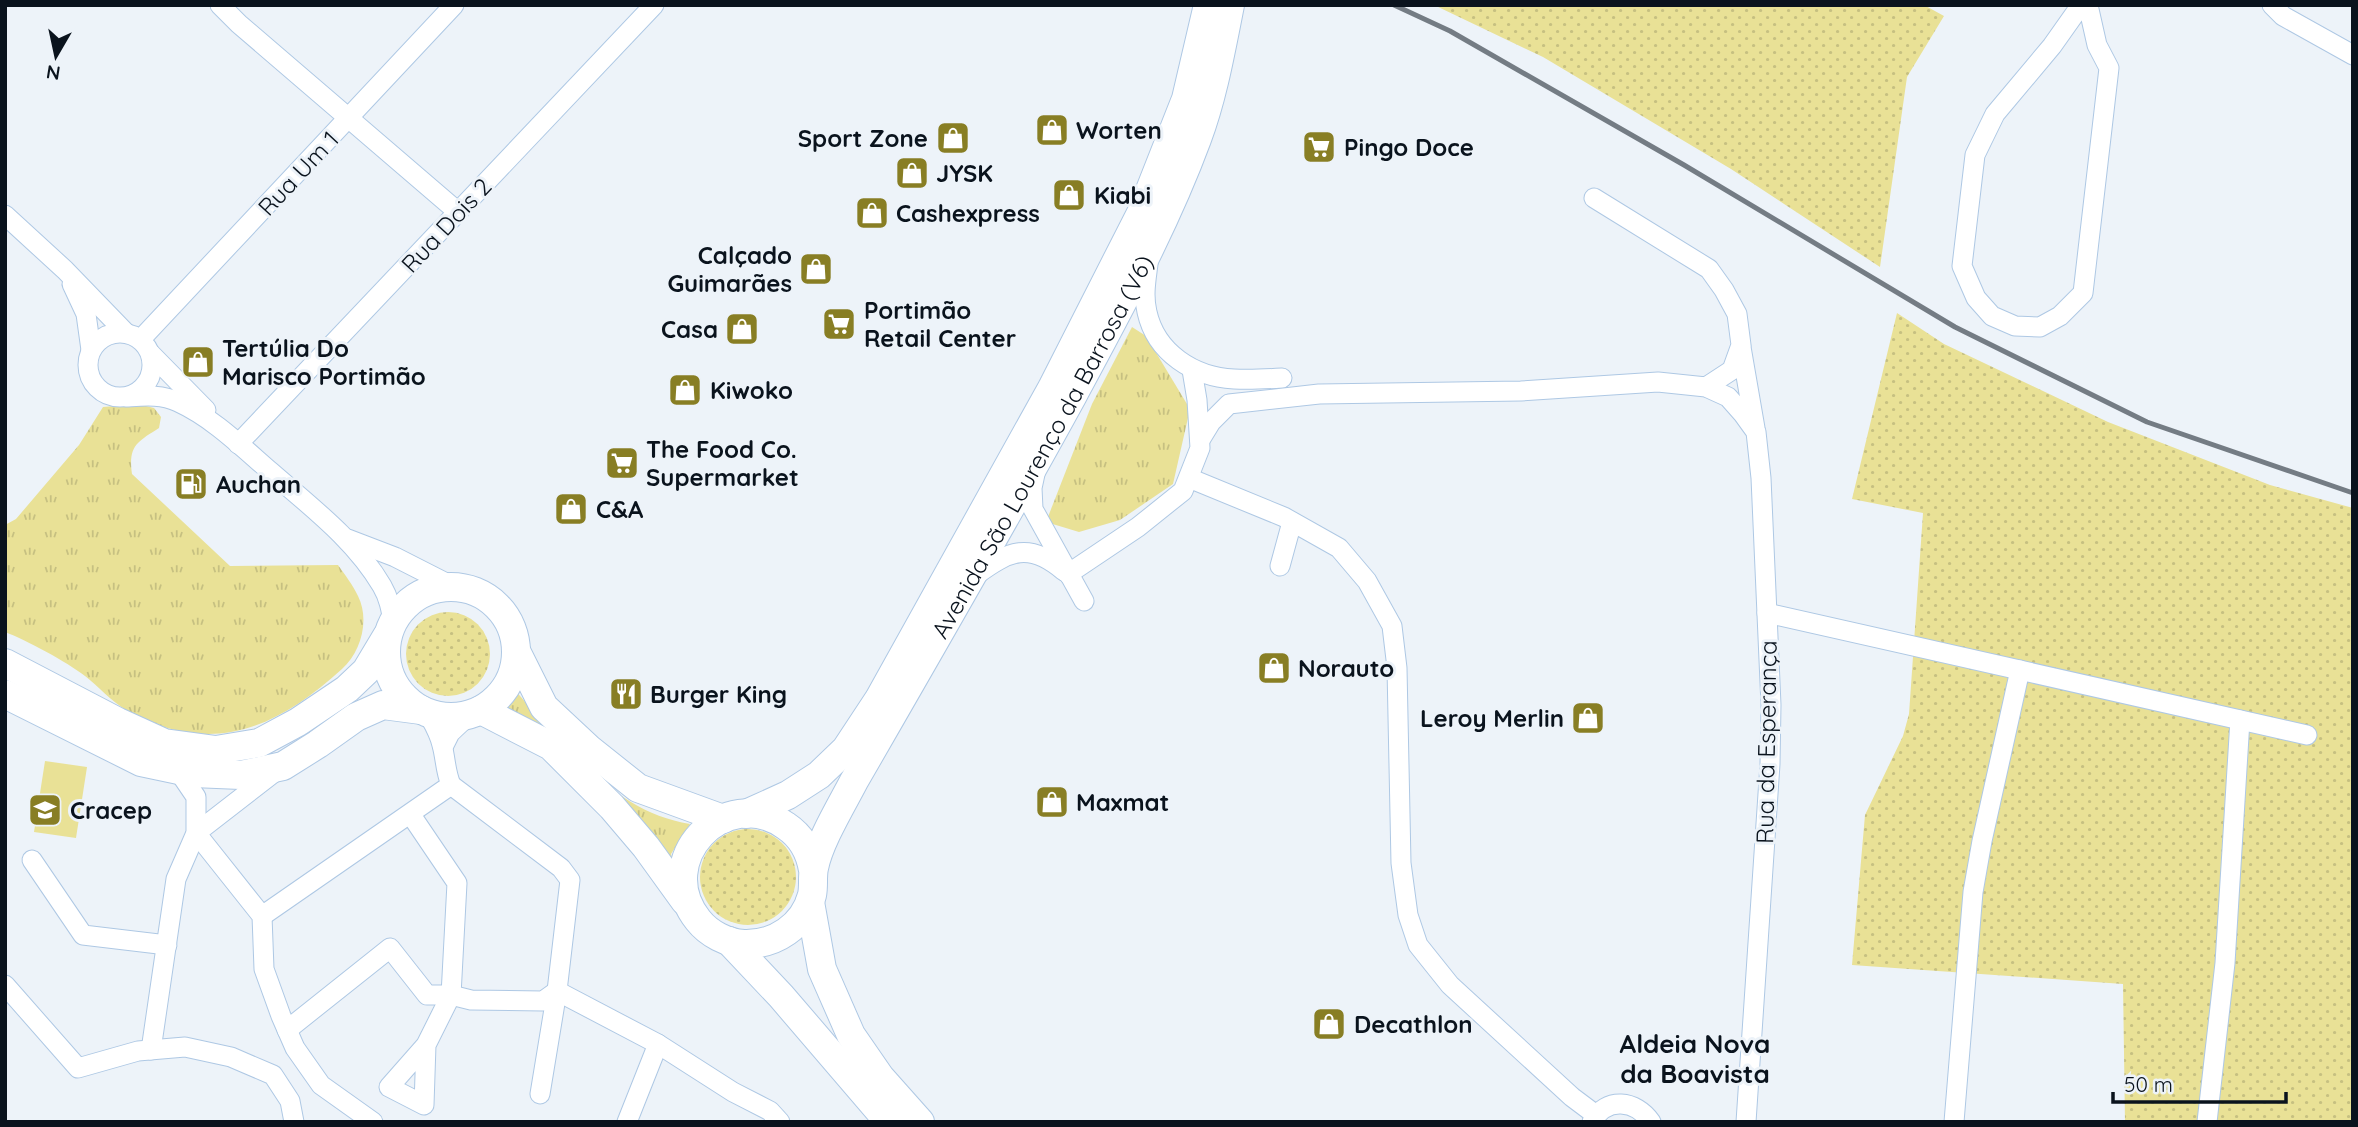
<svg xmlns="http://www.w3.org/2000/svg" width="2358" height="1127" font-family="Quicksand,sans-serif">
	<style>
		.grass { fill: url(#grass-dots) }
		.park { fill: url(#park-tufts) }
		.pitch { fill: #e9e196 }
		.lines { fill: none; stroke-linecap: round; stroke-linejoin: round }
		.minor-casing { stroke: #aec8e4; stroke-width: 21 }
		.secondary-casing { stroke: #aec8e4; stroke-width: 30 }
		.minor { stroke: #fff; stroke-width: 19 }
		.secondary { stroke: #fff; stroke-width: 28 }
		.rail { stroke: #747c84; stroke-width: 5 }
		.labels { text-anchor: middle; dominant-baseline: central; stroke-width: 6; stroke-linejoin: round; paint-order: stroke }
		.poi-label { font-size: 24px; font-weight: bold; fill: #0a131d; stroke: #edf3f9; text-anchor: start }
		.street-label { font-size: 24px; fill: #0a131d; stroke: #edf3f9 }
		.neighbourhood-label { font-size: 26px; font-weight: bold; fill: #0a131d; stroke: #edf3f9 }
	</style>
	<defs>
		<pattern id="grass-dots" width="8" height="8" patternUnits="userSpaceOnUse" patternTransform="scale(1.75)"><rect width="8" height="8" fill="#e9e196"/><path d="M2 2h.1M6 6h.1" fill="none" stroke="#c6c081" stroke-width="1.8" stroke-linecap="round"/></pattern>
		<pattern id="park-tufts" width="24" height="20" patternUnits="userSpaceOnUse" patternTransform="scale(1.75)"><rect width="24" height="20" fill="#e9e196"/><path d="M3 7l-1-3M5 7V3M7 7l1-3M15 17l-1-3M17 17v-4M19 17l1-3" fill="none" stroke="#c6c081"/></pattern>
	</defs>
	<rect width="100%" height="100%" fill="#edf3f9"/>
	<g class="grass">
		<path d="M1434 5H1924L1944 16 1907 77 1880 267 1731 169 1543 57Z"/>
		<path d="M1897 313 1944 344 2108 422 2270 485 2353 508V1122H2125L2123 984 1852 965 1865 815 1903 736 1909 714 1923 513 1852 499Z"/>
		<circle cx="448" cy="654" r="42"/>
		<circle cx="748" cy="877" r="48"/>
	</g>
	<g class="park">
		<path d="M1132 327 1146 336 1190 409 1173 484 1120 520 1079 532 1046 522 1092 404Z"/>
		<path d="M138 404 154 408 161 417 159 428C137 442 128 446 132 474L230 566 338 565C345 575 353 585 358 596 370 620 361 652 342 669 276 729 210 758 126 710 111 701 98 686 85 676 67 662 26 640 5 632V525L16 519 79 445 103 407Z"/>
		<path d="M514 689C562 744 614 812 690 824L671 854 675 871 502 709Z"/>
	</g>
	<path class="pitch" d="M45 761 87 767 76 838 34 832Z"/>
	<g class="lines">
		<defs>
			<g id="minor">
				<path d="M220 5 239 24 458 212"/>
				<path d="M2081 5 2052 46 1995 114 1975 155 1962 266 1976 298 1992 316 2015 326 2040 327 2060 316 2083 293 2109 68 2097 45 2088 5"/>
				<path d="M2272 5 2283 16 2353 55"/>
				<path d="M1594 198 1709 269 1724 290 1737 314 1741 345 1732 370 1706 387"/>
				<path d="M5 215 65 270 125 332"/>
				<path d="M1148 264C1146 280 1143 296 1147 312 1156 353 1194 377 1234 379 1250 380 1266 379 1282 378"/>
				<path d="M72 284 86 314 91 350"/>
				<circle cx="120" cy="365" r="32"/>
				<path d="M141 339 454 5"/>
				<path d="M1741 347 1755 428"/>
				<path d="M151 354 206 410"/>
				<path d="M126 397C144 396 161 394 178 402 213 418 242 447 271 472 311 507 355 540 382 586 389 598 391 609 393 622"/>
				<path d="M1200 440 1211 422 1229 404 1319 394 1521 391 1658 382 1706 387 1728 397 1743 414 1756 432 1761 478 1771 705 1770 764 1746 1122"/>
				<path d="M238 444 654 5"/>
				<path d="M1035 474 1032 488 1033 509 1084 601"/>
				<path d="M1189 478 1284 517 1339 548 1367 581 1392 626 1397 668 1401 863 1408 915 1418 945 1450 985 1572 1097 1596 1115"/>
				<path d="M348 539 395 557 454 587"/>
				<path d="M1280 566 1292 522"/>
				<path d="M1068 574 1138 527 1183 491 1200 448 1197 400 1192 370"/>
				<path d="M976 575C1009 551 1029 541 1064 571"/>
				<path d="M1767 613 2307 735"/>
				<path d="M443 747 450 733 469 715"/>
				<path d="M276 771 196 833 262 916 264 969 281 1016 295 1048 321 1085 373 1122"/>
				<path d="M451 785 561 868 570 880 557 991 540 1094"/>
				<path d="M411 815 457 883 451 995 426 1045 389 1087 424 1105 426 1045"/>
				<path d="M32 860 83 935 167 945"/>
				<path d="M262 916 451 785C445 770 446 760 442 745 439 732 433 723 427 712"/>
				<path d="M5 985 78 1068 138 1051 185 1047 231 1057 273 1075 290 1101 294 1122"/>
				<path d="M287 1030 390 948 427 995H451L471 1000 543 1001 557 991 658 1044 733 1092 770 1111 780 1122"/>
				<path d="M151 1050 176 879 196 833V797L177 769"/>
				<path d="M627 1122 658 1044"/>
				<path d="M1592 1122C1606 1096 1636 1100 1651 1122"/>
				<path d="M1954 1122 1973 892 1982 841 2020 670"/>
				<path d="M2207 1122 2225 963 2240 720"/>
			</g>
			<g id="secondary">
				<circle cx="451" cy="652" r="65"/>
				<path d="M516 651 544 707 589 749 638 788 723 819"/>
				<path d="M5 663 118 722 164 743 216 750 259 743 298 722 347 689 366 671 387 636"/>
				<path d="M5 694 141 762 193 773 241 775 283 766 318 744 356 717 383 705 421 710"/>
				<path d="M481 710 551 746 612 807 646 847 685 901"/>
				<path d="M746 814 788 795 819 775 846 749 879 699 1052 388 1141 213 1186 99 1208 5"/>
				<path id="s1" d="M813 870C810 852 801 836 786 826 724 782 651 861 698 920 709 934 727 943 744 944 775 945 804 926 812 895 814 886 812 877 814 868 819 842 841 806 854 781 928 653 1002 525 1073 395 1118 311 1164 228 1197 139 1213 96 1221 50 1230 5"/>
				<path d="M810 902 822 969 851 1035 880 1077 920 1122"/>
				<path d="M729 941 781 996 889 1122"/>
			</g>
		</defs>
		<use href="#minor" class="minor-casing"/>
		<use href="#secondary" class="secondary-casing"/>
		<use href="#minor" class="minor"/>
		<use href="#secondary" class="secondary"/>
		<path class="rail" d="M1394 5 1450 31 1684 165 1955 327 2147 422 2353 493"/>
	</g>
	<defs>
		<symbol id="shop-square" viewBox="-11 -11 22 22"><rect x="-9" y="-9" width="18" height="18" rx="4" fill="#887e24" stroke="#edf3f9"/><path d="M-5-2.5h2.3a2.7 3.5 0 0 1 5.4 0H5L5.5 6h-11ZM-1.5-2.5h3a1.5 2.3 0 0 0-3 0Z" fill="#fff"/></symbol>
		<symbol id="supermarket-square" viewBox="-11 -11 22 22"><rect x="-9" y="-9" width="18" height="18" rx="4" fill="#887e24" stroke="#edf3f9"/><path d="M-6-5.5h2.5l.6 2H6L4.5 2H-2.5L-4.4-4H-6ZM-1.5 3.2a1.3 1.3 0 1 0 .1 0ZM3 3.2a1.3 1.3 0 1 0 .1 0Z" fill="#fff"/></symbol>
		<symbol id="fuel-square" viewBox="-11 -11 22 22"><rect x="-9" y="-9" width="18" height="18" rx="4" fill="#887e24" stroke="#edf3f9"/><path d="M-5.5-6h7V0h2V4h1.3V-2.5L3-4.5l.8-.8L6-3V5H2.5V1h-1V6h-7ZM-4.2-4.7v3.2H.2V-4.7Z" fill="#fff"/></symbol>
		<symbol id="restaurant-square" viewBox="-11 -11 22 22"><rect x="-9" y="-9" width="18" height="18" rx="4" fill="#887e24" stroke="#edf3f9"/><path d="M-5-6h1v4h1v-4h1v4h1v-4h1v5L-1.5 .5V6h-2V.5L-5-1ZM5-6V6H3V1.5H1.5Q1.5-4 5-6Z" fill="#fff"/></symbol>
		<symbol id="school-square" viewBox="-11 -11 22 22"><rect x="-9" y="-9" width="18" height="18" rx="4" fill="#887e24" stroke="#edf3f9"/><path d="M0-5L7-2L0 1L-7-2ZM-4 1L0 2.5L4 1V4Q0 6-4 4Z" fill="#fff"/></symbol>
	</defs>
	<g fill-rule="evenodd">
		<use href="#shop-square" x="1033" y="111" width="38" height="38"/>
		<use href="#shop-square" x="934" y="119" width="38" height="38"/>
		<use href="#supermarket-square" x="1300" y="128" width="38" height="38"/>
		<use href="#shop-square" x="893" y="154" width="38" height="38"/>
		<use href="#shop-square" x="1050" y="176" width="38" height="38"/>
		<use href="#shop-square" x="853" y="194" width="38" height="38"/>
		<use href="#shop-square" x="797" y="250" width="38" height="38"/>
		<use href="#supermarket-square" x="820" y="305" width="38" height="38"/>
		<use href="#shop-square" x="723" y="310" width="38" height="38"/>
		<use href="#shop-square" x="179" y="343" width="38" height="38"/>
		<use href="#shop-square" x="666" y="371" width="38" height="38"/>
		<use href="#supermarket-square" x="603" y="444" width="38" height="38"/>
		<use href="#fuel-square" x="172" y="465" width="38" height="38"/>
		<use href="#shop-square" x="552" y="490" width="38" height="38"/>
		<use href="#shop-square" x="1255" y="649" width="38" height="38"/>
		<use href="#restaurant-square" x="607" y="675" width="38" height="38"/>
		<use href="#shop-square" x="1569" y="699" width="38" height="38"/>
		<use href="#shop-square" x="1033" y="783" width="38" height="38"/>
		<use href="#school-square" x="26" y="791" width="38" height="38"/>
		<use href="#shop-square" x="1310" y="1005" width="38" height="38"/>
	</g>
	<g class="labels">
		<g class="poi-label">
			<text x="1076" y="130">Worten</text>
			<text x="928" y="138" text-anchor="end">Sport Zone</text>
			<text x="1344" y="147">Pingo Doce</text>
			<text x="936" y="173">JYSK</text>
			<text x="1094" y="195">Kiabi</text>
			<text x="896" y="213">Cashexpress</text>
			<text x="792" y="255" text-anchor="end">Calçado<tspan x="792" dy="28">Guimarães</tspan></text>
			<text x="864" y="310">Portimão<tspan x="864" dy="28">Retail Center</tspan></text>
			<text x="718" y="329" text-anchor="end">Casa</text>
			<text x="222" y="348">Tertúlia Do<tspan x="222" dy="28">Marisco Portimão</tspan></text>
			<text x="710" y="390">Kiwoko</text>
			<text x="646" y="449">The Food Co.<tspan x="646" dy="28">Supermarket</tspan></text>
			<text x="216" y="484">Auchan</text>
			<text x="596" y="509">C&amp;A</text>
			<text x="1298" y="668">Norauto</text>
			<text x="650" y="694">Burger King</text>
			<text x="1564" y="718" text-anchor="end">Leroy Merlin</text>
			<text x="1076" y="802">Maxmat</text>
			<text x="70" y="810">Cracep</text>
			<text x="1354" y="1024">Decathlon</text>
		</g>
		<g class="street-label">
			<text transform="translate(298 173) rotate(-47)">Rua Um 1</text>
			<text transform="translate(446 225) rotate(-47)">Rua Dois 2</text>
			<text stroke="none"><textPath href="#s1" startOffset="891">Avenida São Lourenço da Barrosa (V6)</textPath></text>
			<text transform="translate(1766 742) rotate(-89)">Rua da Esperança</text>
		</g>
		<g class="neighbourhood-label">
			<text x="1695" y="1043">Aldeia Nova<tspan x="1695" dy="30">da Boavista</tspan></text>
		</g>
	</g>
	<rect width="2358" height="1127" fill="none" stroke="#0a131d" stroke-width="14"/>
	<g transform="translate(56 56) rotate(189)" stroke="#edf3f9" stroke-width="5" paint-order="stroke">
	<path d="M0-5L12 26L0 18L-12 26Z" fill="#0a131d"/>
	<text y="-10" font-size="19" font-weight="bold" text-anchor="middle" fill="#0a131d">N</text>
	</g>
	<path d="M2113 1092v10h173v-10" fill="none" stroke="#0a131d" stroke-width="3.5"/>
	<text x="2124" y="1092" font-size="21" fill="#0a131d" stroke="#edf3f9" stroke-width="5" paint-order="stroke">50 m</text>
</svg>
